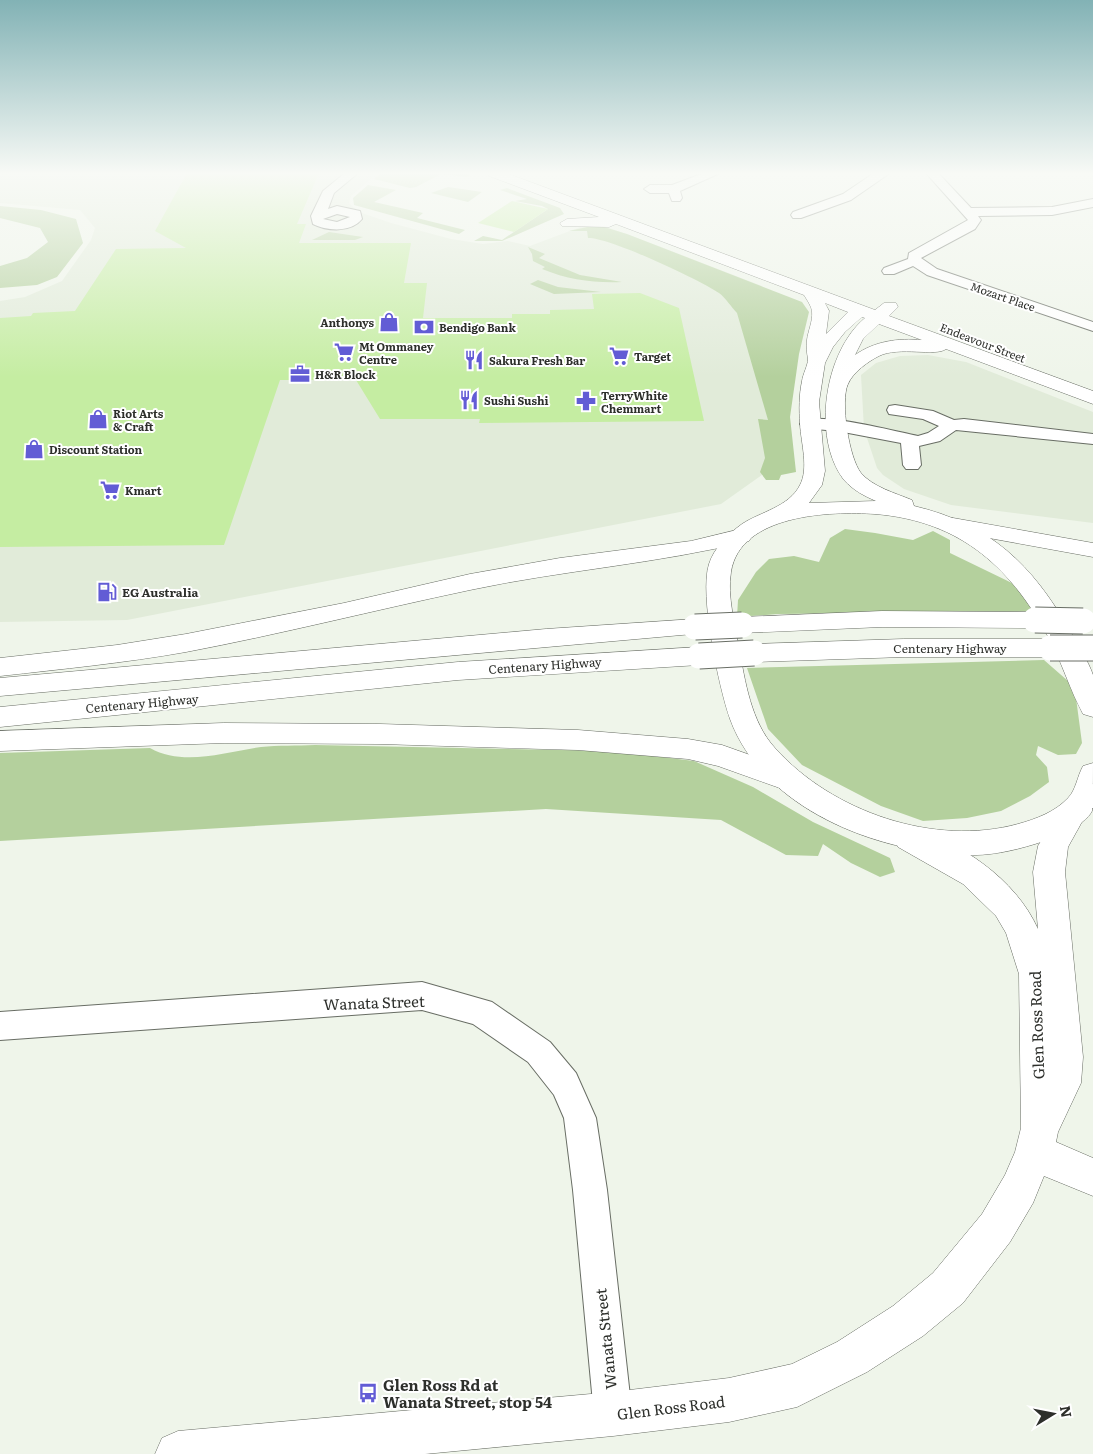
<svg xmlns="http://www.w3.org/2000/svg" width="1093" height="1454" font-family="Literata,serif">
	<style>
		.built { fill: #e1ebd9 }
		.green { fill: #b4d09d }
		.building { fill: #c5eda2 }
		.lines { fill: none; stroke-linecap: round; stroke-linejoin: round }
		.minor-casing { stroke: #686d64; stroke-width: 2 }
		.tertiary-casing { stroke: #686d64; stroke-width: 1 }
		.secondary-casing { stroke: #686d64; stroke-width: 1 }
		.motorway-casing { stroke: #686d64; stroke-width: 1 }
		.minor { fill: #fff; fill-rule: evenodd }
		.tertiary { fill: #fff; fill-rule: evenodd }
		.secondary { fill: #fff; fill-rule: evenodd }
		.motorway { fill: #fff; fill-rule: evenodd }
		.motorway-bridge-casing { stroke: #686d64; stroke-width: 27; stroke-linecap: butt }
		.motorway-bridge { stroke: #fff; stroke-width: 25 }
		.labels { text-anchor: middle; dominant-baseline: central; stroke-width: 4; stroke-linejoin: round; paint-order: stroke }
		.far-street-label { font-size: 11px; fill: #2d2f2b; stroke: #fff }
		.far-poi-label { font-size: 11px; font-weight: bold; fill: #2d2f2b; stroke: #fff; text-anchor: start }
		.poi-label { font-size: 12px; font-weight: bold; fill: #2d2f2b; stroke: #fff; text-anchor: start }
		.street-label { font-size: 12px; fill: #2d2f2b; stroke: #fff }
		.near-street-label { font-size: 15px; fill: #2d2f2b; stroke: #fff }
		.near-poi-label { font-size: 15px; font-weight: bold; fill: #2d2f2b; stroke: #fff; text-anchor: start }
	</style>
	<rect width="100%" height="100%" fill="#eff5ea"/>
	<g class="built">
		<path d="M0 173H378L351 196 349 203 353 207 362 213 391 223 451 239 483 244 508 241 530 246 583 226H604L656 245 762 286 780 462 721 504 127 620 0 622V301L25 297 62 281 91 240 95 228 80 210 0 203Z"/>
		<path d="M928 355 966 362 1093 412V523L951 505 904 489 883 475 877 468 864 429 861 375 876 363 900 356Z"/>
	</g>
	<g class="green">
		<path d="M381 173H466L470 176 466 177 441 174 416 187 410 188 374 179Z"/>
		<path d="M368 185 396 190 374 202 423 213 417 218 465 230 459 234 354 205 353 198Z"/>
		<path d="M448 187 482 192 468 202 431 193Z"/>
		<path d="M507 188 560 208 564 214 502 241H474L483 236 502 240 548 209 542 206 515 201 527 199 500 190Z"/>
		<path d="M0 206 41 210 76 219 83 243 57 277 37 285 0 288V266L27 258 48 242 40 228 0 218Z"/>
		<path d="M587 227H604L627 234 802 302 809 312 799 354 790 417 796 472 781 475 779 480H766L760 472 765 458 758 419 768 420 737 313C731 307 726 298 719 293 700 280 609 237 588 238L587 231H569Z"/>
		<path d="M329 232 363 237 355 240H312Z"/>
		<path d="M528 247 545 254 539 258 580 275 622 282C593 283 569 280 542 269L545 267 533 261 532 254Z"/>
		<path d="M538 280 558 287 601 292 554 294 530 284Z"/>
		<path d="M845 529 875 533 913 540 933 531 950 540V553L1014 584 1037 611 778 614 737 617 738 600 756 572 769 559 794 556 819 562 830 538Z"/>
		<path d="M1044 660 1068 681 1076 698 1082 743 1076 754 1058 755 1038 746 1036 755 1047 767 1049 782 1030 796 1001 811 967 818 923 821 881 806 802 765 768 729 747 668Z"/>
		<path d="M315 745 613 751 694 761 753 787 813 822 890 858 895 872 880 877 851 863 823 844 818 856 786 855 721 820 546 809 0 841V753L150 748C184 767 225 752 261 747 278 745 297 746 315 745Z"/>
	</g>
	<g class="building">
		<path d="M187 173H319L297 224H306L299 243H411L404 283H427L423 318H512V314H550V310L594 309 592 294 640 293 679 308 704 421 479 423 480 419H380L356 380H280L224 545 0 547V318L31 316 33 313 75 311 116 249 186 248 155 231Z"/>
		<path d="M512 201 548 209 514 232 478 223Z"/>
	</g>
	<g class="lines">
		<defs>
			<g id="minor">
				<path d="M345 173H358L334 193 328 209 337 206 360 211 362 219C351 233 327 231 313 224L311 216 323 191ZM337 214 350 217 337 222 323 219Z"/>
				<path d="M704 173H720L680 191 682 198 680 201H672L669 193H650L644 189 650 185H672Z"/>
				<path d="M874 173H890L851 200 801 218H793L791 215 793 212 843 194Z"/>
				<path d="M926 173H938L971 208 1052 207 1093 199V207L1052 215 978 216 981 220 975 229 921 258 937 269 1093 322V331L927 275 913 266 894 274H884L882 271 884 268 908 259 909 253 968 220Z"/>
				<path d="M895 405 933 411 954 420 964 419 1093 434V444L956 430 940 441 919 446 921 465 918 469H906L903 465 901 443 838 431 803 428 800 424 803 420C830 414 889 430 918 436L928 433 939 426 923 419 889 414 887 410 889 406Z"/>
				<path d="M422 982 492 1002 550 1042 576 1073 596 1118 607 1190 632 1414 627 1428 613 1433 599 1428 594 1414 573 1190 564 1118 554 1095 528 1062 473 1024 422 1010 0 1040V1012Z"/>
			</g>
			<path id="tertiary" d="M1073 799 1083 803 1088 811 1068 847 1065 872 1083 1057 1081 1083 1058 1132 1056 1142 1093 1158V1196L1044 1176 1033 1203 1010 1242 963 1303 923 1336 867 1372 797 1407 729 1422 613 1436 425 1454H155L162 1438 178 1431 613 1392 729 1378 792 1364 837 1342 893 1306 933 1273 982 1214 1005 1175 1015 1152 1021 1128 1019 974 1006 933 996 916 963 884 898 847 894 838 898 829 909 826C961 843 1015 878 1038 929L1033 872 1038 846 1063 803Z"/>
			<path id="secondary" d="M487 173H506L875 310 884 303H896L898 307 889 316 1093 391V404L946 349C936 357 899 346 879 356 869 361 853 372 848 384 840 401 849 458 861 473 873 487 895 493 912 500L914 506C990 524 1032 564 1070 631 1077 644 1088 660 1093 675 1093 687 1093 704 1093 717L1083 714C1071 692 1063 666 1052 644 1013 569 962 521 875 514 831 511 740 514 731 572 727 596 735 624 739 648 745 681 751 722 775 748 832 812 935 847 1018 824 1036 819 1055 812 1068 798 1076 790 1077 777 1083 766L1093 763C1093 774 1093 802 1092 811 1085 826 1051 839 1035 844 1012 851 989 856 965 855 876 852 763 809 730 719 719 688 699 594 709 564 714 548 728 534 742 524 760 512 789 507 800 485 809 468 801 443 800 424 799 410 799 395 802 381 803 374 808 365 808 359 807 353 806 347 807 340 808 331 813 321 812 312 812 307 807 300 804 295L616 224 609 227 562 226 560 223 567 219 599 217 489 176ZM825 303 848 312 826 334 829 311ZM862 317 865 318C825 351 811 437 844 480 853 490 864 496 876 501L809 503 822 485 825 471 819 402 825 363 833 347 845 332ZM879 324 922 340C898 338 875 341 855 355L863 339Z"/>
			<g id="motorway">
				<path d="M953 518 1093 543V557L945 530 942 525 945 520Z"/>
				<path d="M741 529 749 531 752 536 749 541C657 564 563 570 470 590 375 610 281 634 186 652 124 663 62 669 0 676V658L117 645 186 634 344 603 470 574 560 558 691 541Z"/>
				<path d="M882 611 1035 612 1044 614 1047 620 1044 626 1035 628 882 627 742 633 733 631 730 625 733 619 742 617Z"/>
				<path d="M695 619 704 621 707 627 704 633 0 696V678L546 629Z"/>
				<path d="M904 639H1050L1059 642 1063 648 1059 654 1050 657H904L754 662 745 659 741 653 745 647 754 644Z"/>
				<path d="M699 647 708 650 712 656 708 662 699 665 458 680 0 727V707L458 662Z"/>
				<path d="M224 723 380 724 578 730 688 739 722 745 801 773 805 781 801 789 791 792 718 766 688 759 578 750 380 744 224 743 0 751V731Z"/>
				<path d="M1093 784V808L1084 810 1074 807 1069 799 1074 791Z"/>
			</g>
		</defs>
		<use href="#minor" class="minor-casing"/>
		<use href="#tertiary" class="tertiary-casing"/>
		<use href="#secondary" class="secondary-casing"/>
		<use href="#motorway" class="motorway-casing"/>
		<use href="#minor" class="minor"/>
		<use href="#tertiary" class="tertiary"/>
		<use href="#secondary" class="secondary"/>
		<use href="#motorway" class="motorway"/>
		<defs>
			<g id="motorway-bridge">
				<path d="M1035 620 1083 621"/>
				<path d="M695 627 742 625"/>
				<path d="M1050 648H1093"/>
				<path d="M699 656 754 653"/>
			</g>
		</defs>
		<use href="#motorway-bridge" class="motorway-bridge-casing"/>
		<use href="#motorway-bridge" class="motorway-bridge"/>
	</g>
	<linearGradient id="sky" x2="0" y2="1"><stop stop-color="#82b2b5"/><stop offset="0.46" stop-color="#f8faf6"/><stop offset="1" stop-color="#f8faf6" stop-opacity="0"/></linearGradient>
	<rect width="1093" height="377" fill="url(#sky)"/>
	<defs>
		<symbol id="shop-bare" viewBox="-9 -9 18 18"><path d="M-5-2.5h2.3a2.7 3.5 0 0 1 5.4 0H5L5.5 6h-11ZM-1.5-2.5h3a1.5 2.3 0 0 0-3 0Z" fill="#625cd5" stroke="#fff" stroke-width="2.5" paint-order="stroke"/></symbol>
		<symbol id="bank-bare" viewBox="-9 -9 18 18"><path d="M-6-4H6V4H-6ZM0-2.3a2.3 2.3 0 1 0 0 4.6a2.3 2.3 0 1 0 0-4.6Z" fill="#625cd5" stroke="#fff" stroke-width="2.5" paint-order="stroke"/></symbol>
		<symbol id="supermarket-bare" viewBox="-9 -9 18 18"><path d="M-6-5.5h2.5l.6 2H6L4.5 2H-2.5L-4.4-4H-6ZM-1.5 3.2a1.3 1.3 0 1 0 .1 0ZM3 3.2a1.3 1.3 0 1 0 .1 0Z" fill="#625cd5" stroke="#fff" stroke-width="2.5" paint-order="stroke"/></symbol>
		<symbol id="restaurant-bare" viewBox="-9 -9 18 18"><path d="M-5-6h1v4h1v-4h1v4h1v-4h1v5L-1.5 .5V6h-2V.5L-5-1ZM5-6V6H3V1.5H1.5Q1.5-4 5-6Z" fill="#625cd5" stroke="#fff" stroke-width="2.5" paint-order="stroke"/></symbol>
		<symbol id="office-bare" viewBox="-9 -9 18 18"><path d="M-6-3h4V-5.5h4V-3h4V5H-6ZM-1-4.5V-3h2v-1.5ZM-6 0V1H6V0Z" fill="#625cd5" stroke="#fff" stroke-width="2.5" paint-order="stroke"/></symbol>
		<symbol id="pharmacy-bare" viewBox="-9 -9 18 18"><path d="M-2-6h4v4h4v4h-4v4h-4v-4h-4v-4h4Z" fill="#625cd5" stroke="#fff" stroke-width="2.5" paint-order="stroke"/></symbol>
		<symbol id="fuel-bare" viewBox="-9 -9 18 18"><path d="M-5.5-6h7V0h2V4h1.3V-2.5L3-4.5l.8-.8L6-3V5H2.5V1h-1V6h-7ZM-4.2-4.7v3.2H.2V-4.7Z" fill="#625cd5" stroke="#fff" stroke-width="2.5" paint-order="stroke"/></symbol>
		<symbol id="bus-bare" viewBox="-9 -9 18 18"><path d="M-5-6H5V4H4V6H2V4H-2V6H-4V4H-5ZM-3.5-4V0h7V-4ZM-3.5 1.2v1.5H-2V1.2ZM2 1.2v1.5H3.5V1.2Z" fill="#625cd5" stroke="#fff" stroke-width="2.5" paint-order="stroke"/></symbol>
	</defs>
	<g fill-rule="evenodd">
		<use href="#shop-bare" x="375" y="308" width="28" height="28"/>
		<use href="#bank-bare" x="410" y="313" width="28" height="28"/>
		<use href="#supermarket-bare" x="330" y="338" width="28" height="28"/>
		<use href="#supermarket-bare" x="605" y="342" width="28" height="28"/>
		<use href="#restaurant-bare" x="460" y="346" width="28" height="28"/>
		<use href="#office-bare" x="286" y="360" width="28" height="28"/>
		<use href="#restaurant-bare" x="455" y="386" width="28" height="28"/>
		<use href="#pharmacy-bare" x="572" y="387" width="28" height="28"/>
		<use href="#shop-bare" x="84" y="405" width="28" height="28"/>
		<use href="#shop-bare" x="20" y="435" width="28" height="28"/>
		<use href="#supermarket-bare" x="96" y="476" width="28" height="28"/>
		<use href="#fuel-bare" x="93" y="578" width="28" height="28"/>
		<use href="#bus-bare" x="354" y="1379" width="28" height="28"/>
	</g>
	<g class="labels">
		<g class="far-street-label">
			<text transform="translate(1003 296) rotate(19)">Mozart Place</text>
			<text transform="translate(983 342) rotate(21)">Endeavour Street</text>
		</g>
		<g class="far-poi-label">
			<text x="374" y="322" text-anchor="end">Anthonys</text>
			<text x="439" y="327">Bendigo Bank</text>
			<text x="359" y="346">Mt Ommaney<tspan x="359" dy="13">Centre</tspan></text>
			<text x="634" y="356">Target</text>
			<text x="489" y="360">Sakura Fresh Bar</text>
			<text x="315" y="374">H&amp;R Block</text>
			<text x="601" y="395">TerryWhite<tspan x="601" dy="13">Chemmart</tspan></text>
			<text x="484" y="400">Sushi Sushi</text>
			<text x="113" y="413">Riot Arts<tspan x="113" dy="13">&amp; Craft</tspan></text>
			<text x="49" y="449">Discount Station</text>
			<text x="125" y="490">Kmart</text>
		</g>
		<g class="poi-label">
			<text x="122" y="592">EG Australia</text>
		</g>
		<g class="street-label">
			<text x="950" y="648">Centenary Highway</text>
			<text transform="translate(545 665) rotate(-4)">Centenary Highway</text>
			<text transform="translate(142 703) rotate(-5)">Centenary Highway</text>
		</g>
		<g class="near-street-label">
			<text transform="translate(374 1002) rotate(-2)">Wanata Street</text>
			<text transform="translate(1036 1025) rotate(-92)">Glen Ross Road</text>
			<text transform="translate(605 1339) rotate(-96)">Wanata Street</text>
			<text transform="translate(671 1407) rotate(-7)">Glen Ross Road</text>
		</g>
		<g class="near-poi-label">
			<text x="383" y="1384">Glen Ross Rd at<tspan x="383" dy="17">Wanata Street, stop 54</tspan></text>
		</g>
	</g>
	<g transform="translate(1053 1414) rotate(80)" stroke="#ffffff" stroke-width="4" paint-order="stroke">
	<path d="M0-4L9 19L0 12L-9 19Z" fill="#2d2f2b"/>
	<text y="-8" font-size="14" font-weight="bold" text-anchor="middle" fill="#2d2f2b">N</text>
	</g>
</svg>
